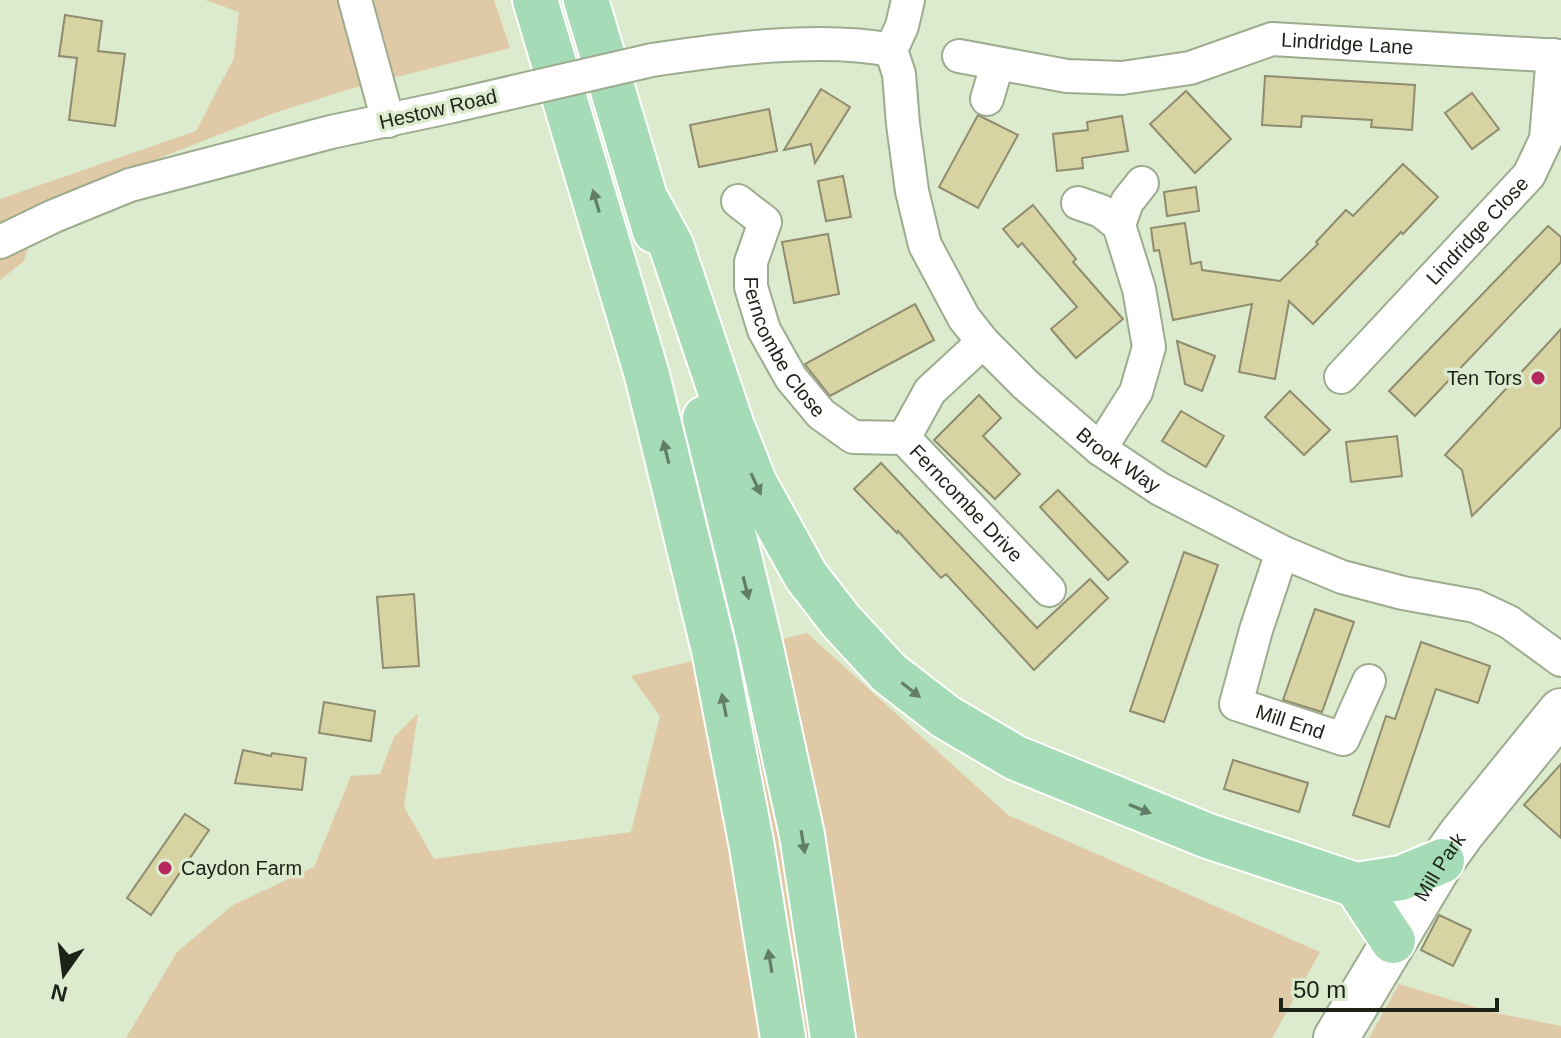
<svg xmlns="http://www.w3.org/2000/svg" width="1561" height="1038" font-family="Arial,sans-serif">
	<style>
		.green { fill: #dfc9a7 }
		.building { fill: #d7d3a2; stroke: #8f8c6f; stroke-width: 2 }
		.lines { fill: none; stroke-linecap: round; stroke-linejoin: round }
		.minor-casing { stroke: #9dab8f; stroke-width: 36 }
		.secondary-casing { stroke: #9dab8f; stroke-width: 48 }
		.trunk-casing { stroke: #fff; stroke-width: 48 }
		.minor { stroke: #fff; stroke-width: 32 }
		.secondary { stroke: #fff; stroke-width: 44 }
		.trunk { stroke: #a6dbb7; stroke-width: 44 }
		.minor-bridge-casing { stroke: #9dab8f; stroke-width: 36; stroke-linecap: butt }
		.minor-bridge { stroke: #fff; stroke-width: 32 }
		.oneway { fill: #627e68 }
		.poi-dot { fill: #b4275f; stroke: #dceacd; stroke-width: 3 }
		.labels { text-anchor: middle; dominant-baseline: central; stroke-width: 7; stroke-linejoin: round; paint-order: stroke }
		.street-label { font-size: 20px; fill: #1d2218; stroke: #dceacd }
		.poi-label { font-size: 20px; fill: #1d2218; stroke: #dceacd; text-anchor: end }
	</style>
	<rect width="100%" height="100%" fill="#dceacd"/>
	<g class="green">
		<path d="M205 0H494L510 48 350 89 274 113 46 203 23 262 0 280V199L196 131 234 58 239 12Z"/>
		<path d="M807 633 1008 815 1320 952 1272 1038H126L177 952 233 905 314 867 351 776 380 774 394 737 418 713 404 807 434 859 631 832 660 716 631 676Z"/>
		<path d="M1399 984 1491 1012 1561 1026V1038H1369Z"/>
	</g>
	<g class="building">
		<path d="M65 15 102 21 98 51 125 54 115 126 69 120 77 58 59 56Z"/>
		<path d="M1265 76 1415 85 1412 130 1371 127 1372 120 1302 116 1301 127 1262 125Z"/>
		<path d="M821 89 850 107 815 163 811 144 784 150Z"/>
		<path d="M1186 91 1231 139 1195 173 1150 124Z"/>
		<path d="M1472 93 1499 129 1472 149 1445 113Z"/>
		<path d="M769 109 777 151 699 167 690 125Z"/>
		<path d="M978 115 1018 135 978 208 939 187Z"/>
		<path d="M1122 116 1128 151 1082 158 1083 168 1057 171 1053 134 1088 130 1087 122Z"/>
		<path d="M1403 164 1438 197 1403 234 1401 232 1313 324 1289 301 1275 379 1239 372 1252 304 1173 320 1159 250 1154 251 1151 228 1185 223 1191 264 1201 262 1202 270 1280 281 1318 244 1316 242 1346 210 1353 216Z"/>
		<path d="M843 176 851 217 826 221 818 181Z"/>
		<path d="M1196 187 1199 211 1167 216 1164 192Z"/>
		<path d="M1033 205 1076 259 1073 262 1123 319 1076 358 1051 329 1077 307 1022 243 1018 247 1003 229Z"/>
		<path d="M1548 226 1561 237V262L1415 416 1389 391Z"/>
		<path d="M828 234 839 294 794 303 782 242Z"/>
		<path d="M915 304 934 340 830 396 807 367 805 364Z"/>
		<path d="M1561 329V427L1472 516 1462 470 1445 455Z"/>
		<path d="M1177 341 1215 356 1202 391 1185 384Z"/>
		<path d="M1290 391 1330 430 1304 455 1265 417Z"/>
		<path d="M979 395 1001 418 983 436 1020 474 995 499 934 440Z"/>
		<path d="M1181 411 1224 436 1206 467 1162 441Z"/>
		<path d="M1397 436 1402 476 1351 482 1346 442Z"/>
		<path d="M881 463 1037 628 1090 579 1108 598 1034 670 946 574 941 578 898 531 897 533 854 489Z"/>
		<path d="M1058 490 1128 562 1108 580 1040 507Z"/>
		<path d="M1184 552 1218 565 1164 722 1130 711Z"/>
		<path d="M414 594 419 666 383 668 377 597Z"/>
		<path d="M1315 609 1354 622 1322 712 1283 700Z"/>
		<path d="M1421 642 1490 666 1478 703 1436 689 1389 827 1353 815 1386 716 1395 719Z"/>
		<path d="M324 702 375 711 371 741 319 733Z"/>
		<path d="M243 750 271 756 272 753 306 758 302 790 235 783Z"/>
		<path d="M1233 760 1308 783 1299 812 1224 789Z"/>
		<path d="M1561 764V838L1524 805Z"/>
		<path d="M185 814 209 830 151 915 127 898Z"/>
		<path d="M1439 915 1471 930 1453 966 1421 950Z"/>
	</g>
	<g class="lines">
		<defs>
			<g id="minor">
				<path d="M355 0 388 121"/>
				<path id="s1" d="M891 50 899 74 903 124 912 191 925 245 964 318 983 342 1026 385 1100 449 1160 489 1282 552 1342 577 1403 593 1475 606 1509 622 1561 660"/>
				<path d="M891 50 902 26 908 0"/>
				<path id="s2" d="M959 56 1067 76 1122 78 1190 68 1272 39 1561 56"/>
				<path d="M652 60C724 49 821 36 891 50"/>
				<path d="M987 99 997 65"/>
				<path id="s3" d="M738 201 765 222 751 262V287L764 330 791 378 821 414 853 437 904 438"/>
				<path d="M1078 203 1101 211 1119 225"/>
				<path d="M0 242 54 216 130 185 331 132 453 106"/>
				<path id="s4" d="M983 342 930 391 904 438 1049 590"/>
				<path id="s5" d="M1341 377 1529 175 1546 139 1553 55"/>
				<path d="M1100 449 1136 392 1149 347 1139 289 1119 225 1127 202 1142 183"/>
				<path id="s6" d="M1282 552 1256 630 1236 704 1343 739 1369 681"/>
			</g>
			<g id="secondary">
				<path id="s7" d="M1336 1038 1442 861 1462 833 1561 711"/>
			</g>
			<g id="trunk">
				<path d="M535 0 647 375 714 650 752 847 783 1038"/>
				<path d="M586 0 655 231"/>
				<path d="M648 203 671 245 732 426 755 484 806 576 841 621 889 673 946 717 1016 758 1208 836 1356 885 1401 878 1442 861"/>
				<path d="M705 418 759 639 802 835 833 1038"/>
				<path d="M1356 885 1393 941"/>
			</g>
		</defs>
		<use href="#minor" class="minor-casing"/>
		<use href="#secondary" class="secondary-casing"/>
		<use href="#trunk" class="trunk-casing"/>
		<use href="#minor" class="minor"/>
		<use href="#secondary" class="secondary"/>
		<use href="#trunk" class="trunk"/>
		<defs>
			<path id="minor-bridge" d="M453 106 652 60"/>
		</defs>
		<use href="#minor-bridge" class="minor-bridge-casing"/>
		<use href="#minor-bridge" class="minor-bridge"/>
	</g>
	<defs><path id="oneway-solid" d="M-6-.8H1V-3.2L6.5 0L1 3.2V.8H-6Z" transform="scale(2)"/></defs>
	<g class="oneway">
		<use href="#oneway-solid" transform="translate(596 201) rotate(-106)"/>
		<use href="#oneway-solid" transform="translate(666 452) rotate(-104)"/>
		<use href="#oneway-solid" transform="translate(756 484) rotate(65)"/>
		<use href="#oneway-solid" transform="translate(746 588) rotate(76)"/>
		<use href="#oneway-solid" transform="translate(911 690) rotate(38)"/>
		<use href="#oneway-solid" transform="translate(724 705) rotate(-101)"/>
		<use href="#oneway-solid" transform="translate(1140 809) rotate(22)"/>
		<use href="#oneway-solid" transform="translate(803 842) rotate(81)"/>
		<use href="#oneway-solid" transform="translate(770 961) rotate(-99)"/>
	</g>
	<g class="poi-dot">
		<circle cx="1538" cy="378" r="8"/>
		<circle cx="165" cy="868" r="8"/>
	</g>
	<g class="labels">
		<g class="street-label">
			<text stroke="none"><textPath href="#s2" startOffset="396">Lindridge Lane</textPath></text>
			<text transform="translate(438 109) rotate(-13)">Hestow Road</text>
			<text stroke="none"><textPath href="#s5" startOffset="200">Lindridge Close</textPath></text>
			<text stroke="none"><textPath href="#s3" startOffset="170">Ferncombe Close</textPath></text>
			<text stroke="none"><textPath href="#s1" startOffset="492">Brook Way</textPath></text>
			<text stroke="none"><textPath href="#s4" startOffset="216">Ferncombe Drive</textPath></text>
			<text stroke="none"><textPath href="#s6" startOffset="216">Mill End</textPath></text>
			<text stroke="none"><textPath href="#s7" startOffset="200">Mill Park</textPath></text>
		</g>
		<g class="poi-label">
			<text x="1522" y="378">Ten Tors</text>
			<text x="181" y="868" text-anchor="start">Caydon Farm</text>
		</g>
	</g>
	<g transform="translate(64 974) rotate(194)" stroke="#dceacd" stroke-width="6" paint-order="stroke">
	<path d="M0-6L14 30L0 20L-14 30Z" fill="#1d2218"/>
	<text y="-12" font-size="22" font-weight="bold" text-anchor="middle" fill="#1d2218">N</text>
	</g>
	<path d="M1281 998v12h216v-12" fill="none" stroke="#1d2218" stroke-width="4"/>
	<text x="1293" y="998" font-size="24" fill="#1d2218" stroke="#dceacd" stroke-width="6" paint-order="stroke">50 m</text>
</svg>
